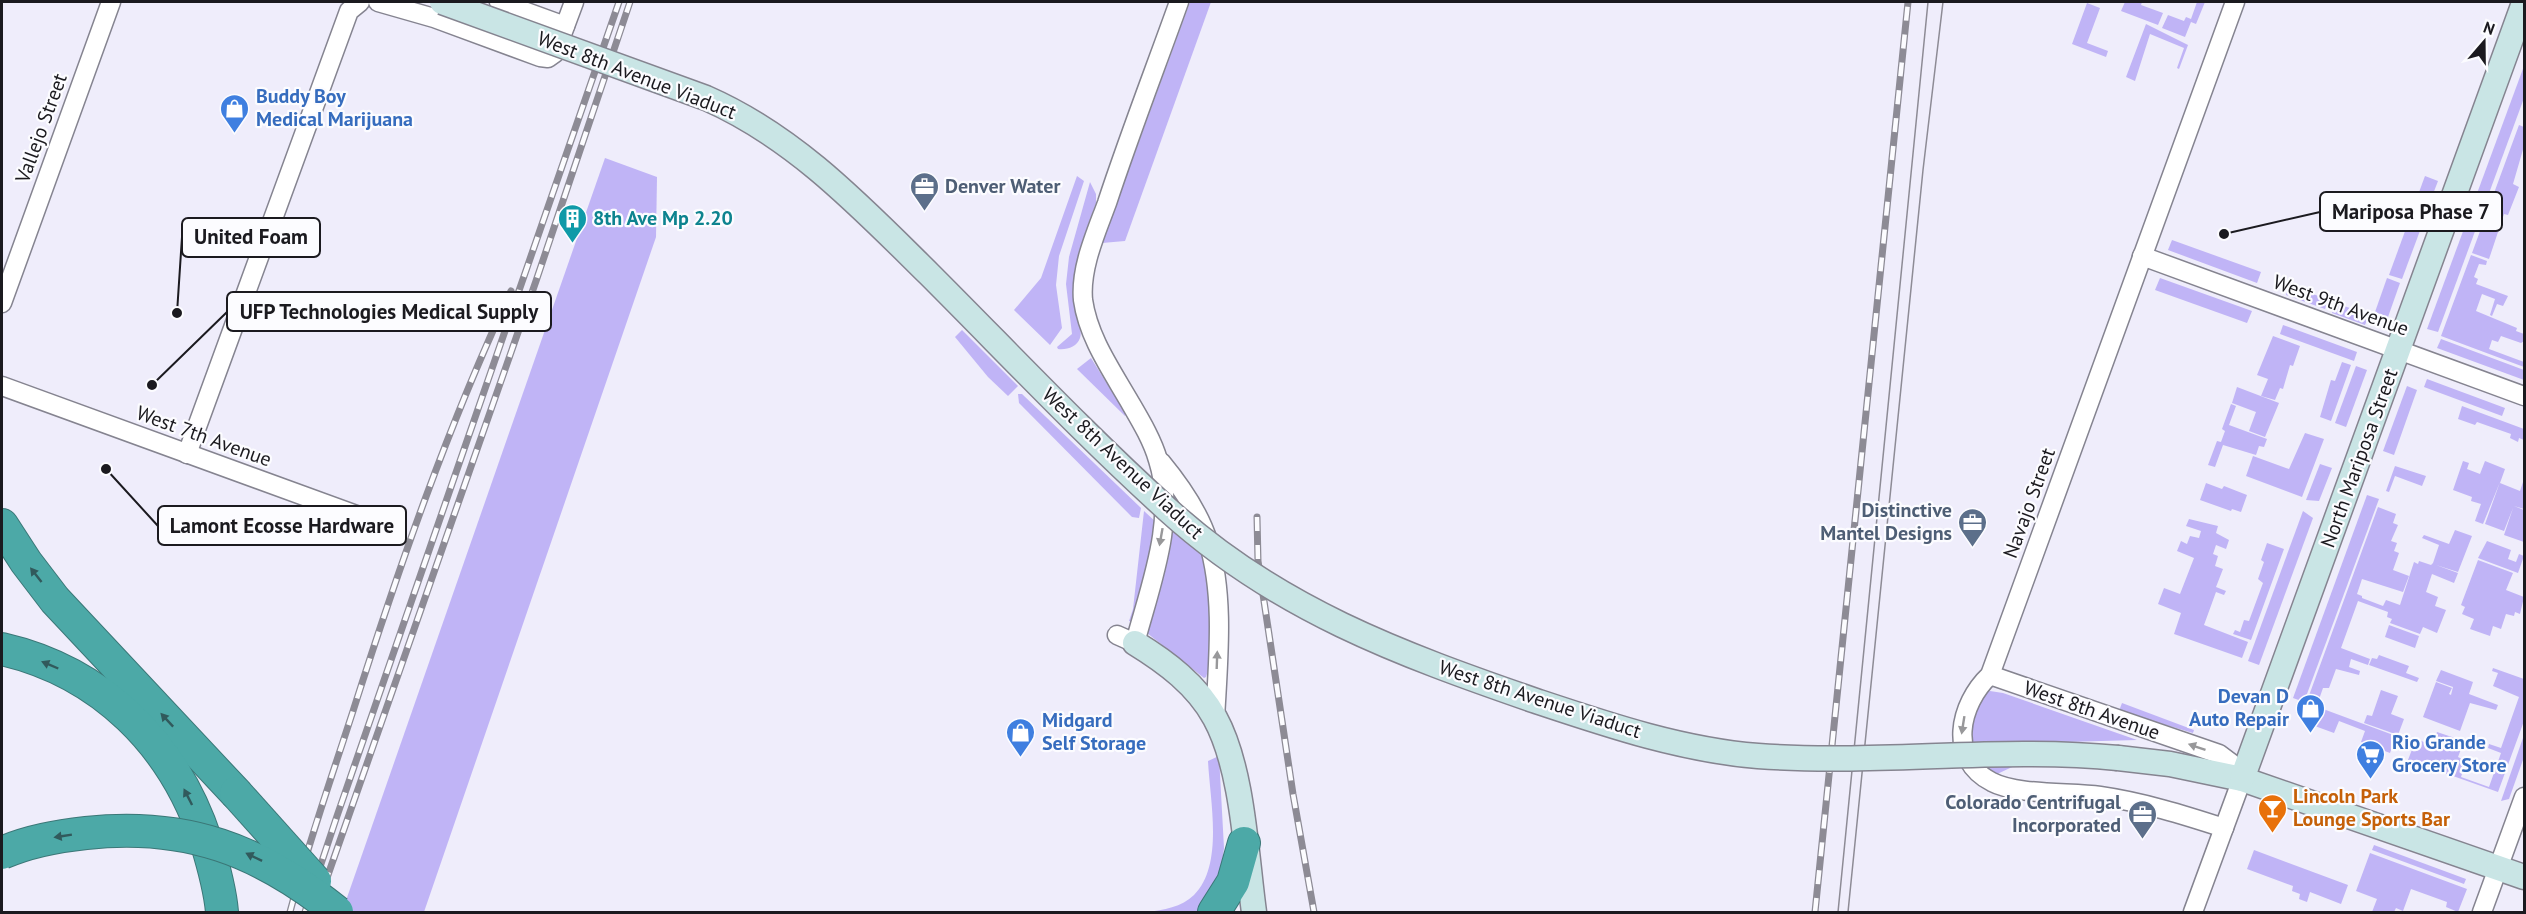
<svg xmlns="http://www.w3.org/2000/svg" width="2526" height="914" font-family="'PT Sans',sans-serif">
	<style>
		.green { fill: #c0b4f6 }
		.lines { fill: none; stroke-linecap: round; stroke-linejoin: round }
		.street-casing { stroke: #858490; stroke-width: 21 }
		.secondary-casing { stroke: #858490; stroke-width: 27 }
		.highway-casing { stroke: #3b7777; stroke-width: 34 }
		.street { stroke: #fff; stroke-width: 18 }
		.secondary { stroke: #c9e5e5; stroke-width: 24 }
		.highway { stroke: #4ca9a7; stroke-width: 32 }
		.tram { stroke: #8d8b95; stroke-width: 1.5 }
		.rail-casing { stroke: #8d8b95; stroke-width: 7 }
		.rail { stroke: #fcfcff; stroke-width: 4.5; stroke-dasharray: 14; stroke-linecap: butt }
		.secondary-bridge-casing { stroke: #858490; stroke-width: 27; stroke-linecap: butt }
		.highway-bridge-casing { stroke: #3b7777; stroke-width: 34; stroke-linecap: butt }
		.secondary-bridge { stroke: #c9e5e5; stroke-width: 24 }
		.highway-bridge { stroke: #4ca9a7; stroke-width: 32 }
		.oneway { fill: #98989a }
		.oneway2 { fill: #315a5c }
		.labels { text-anchor: middle; dominant-baseline: central; stroke-width: 4.5; stroke-linejoin: round; paint-order: stroke }
		.street-label { font-size: 20px; fill: #1b1a1f; stroke: #fcfcff }
		.shop-label { font-size: 20px; font-weight: bold; fill: #366cbe; stroke: #fcfcff; text-anchor: start }
		.service-label { font-size: 20px; font-weight: bold; fill: #4e5e75; stroke: #fcfcff; text-anchor: end }
		.culture-label { font-size: 20px; font-weight: bold; fill: #0d838f; stroke: #fcfcff; text-anchor: start }
		.food-label { font-size: 20px; font-weight: bold; fill: #c56008; stroke: #fcfcff; text-anchor: start }
		.leader { fill: none; stroke: #1b1a1f; stroke-width: 2 }
		.callout-dot { fill: #1b1a1f; stroke: #fcfcff; stroke-width: 2 }
		.callout { fill: #fcfcff; stroke: #1b1a1f; stroke-width: 2 }
		.callout-label { font-size: 21px; text-anchor: middle; font-weight: bold; fill: #1b1a1f }
	</style>
	<rect width="100%" height="100%" fill="#efedfb"/>
	<g class="green">
		<path d="M1190 2H1211L1125 241 1102 243Z"/>
		<path d="M2125 2H2142L2141 5 2163 13 2158 25 2121 11Z"/>
		<path d="M2197 2H2205L2196 24 2191 22 2185 37 2162 28 2168 15 2184 21 2186 17 2191 19Z"/>
		<path d="M2087 3 2100 8 2087 43 2108 51 2106 57 2072 44Z"/>
		<path d="M2146 24 2188 45 2179 69 2177 68 2184 48 2150 34 2135 81 2126 77Z"/>
		<path d="M2524 66V98L2438 332 2427 329Z"/>
		<path d="M2519 125 2524 127V146L2513 184 2519 187 2508 215 2504 214 2489 259 2472 253Z"/>
		<path d="M605 158 657 177 656 237 424 912H342Z"/>
		<path d="M1077 176 1084 181 1059 256 1056 285 1062 328 1050 345 1014 310 1041 278Z"/>
		<path d="M2425 176 2438 181 2425 215 2412 211Z"/>
		<path d="M1090 182 1096 194V203C1086 230 1076 255 1075 283 1074 292 1075 302 1076 311 1076 319 1083 330 1080 338 1077 347 1067 350 1058 349L1057 347 1072 334 1066 284 1069 257Z"/>
		<path d="M2411 215 2424 220 2402 279 2389 275Z"/>
		<path d="M2172 240 2261 272 2257 283 2168 250Z"/>
		<path d="M2471 255 2487 261 2486 265 2479 264 2474 277 2478 279 2476 284 2508 296 2503 306 2497 304 2492 316 2490 315 2495 299 2482 294 2476 311 2517 328 2516 331 2524 334V341L2521 343 2501 336 2498 342 2492 340 2489 349 2524 362V367L2441 336Z"/>
		<path d="M2160 278 2252 311 2247 323 2155 290Z"/>
		<path d="M2387 278 2400 283 2388 317 2375 312Z"/>
		<path d="M2289 285 2329 300 2325 309 2286 295Z"/>
		<path d="M2336 303 2369 315 2365 325 2332 313Z"/>
		<path d="M2283 325 2357 352 2354 361 2280 334Z"/>
		<path d="M962 330 1018 386 1008 396 988 377 955 337Z"/>
		<path d="M2273 336 2300 346 2293 366 2290 365 2283 389 2280 388 2275 400 2261 396 2268 379 2257 375Z"/>
		<path d="M2441 339 2524 370V380L2437 348Z"/>
		<path d="M1091 358 1126 414 1125 416 1077 369Z"/>
		<path d="M2342 362 2351 365 2331 421 2320 417 2331 380 2335 381Z"/>
		<path d="M2356 366 2367 370 2346 427 2335 423Z"/>
		<path d="M2427 379 2505 408 2502 416 2424 387Z"/>
		<path d="M2407 386 2417 390 2394 455 2383 451Z"/>
		<path d="M2237 387 2279 403 2265 437 2249 431 2256 412 2232 403Z"/>
		<path d="M1018 394H1022L1141 508 1139 518 1132 517 1019 403Z"/>
		<path d="M2231 404 2236 406 2229 425 2267 439 2264 447 2259 446 2256 455 2223 445 2215 467 2208 465 2217 441 2221 442 2225 431 2222 429Z"/>
		<path d="M2462 406 2524 429V440L2519 438 2518 442 2510 438 2511 434 2477 422 2475 425 2458 419Z"/>
		<path d="M2305 433 2324 439 2302 497 2246 476 2253 456 2289 469Z"/>
		<path d="M2463 461 2469 463 2467 469 2480 474 2485 461 2505 469 2500 483 2520 491 2524 479V509L2514 506 2524 510V542L2504 535 2513 508 2504 531 2485 524 2500 482 2483 524 2475 521 2481 504 2471 501 2472 497 2453 490Z"/>
		<path d="M2320 464 2332 468 2319 501 2306 500Z"/>
		<path d="M2395 466 2426 476 2422 486 2395 476 2389 492 2386 491Z"/>
		<path d="M2206 483 2222 489 2224 486 2247 495 2241 512 2232 509 2231 511 2200 500Z"/>
		<path d="M1175 489 1209 554 1211 661 1206 677 1204 678 1147 633 1171 492Z"/>
		<path d="M2367 495 2379 499 2304 702 2293 698Z"/>
		<path d="M2378 507 2396 514 2393 523 2398 525 2391 541 2397 543 2394 551 2399 553 2393 570 2409 576 2403 592 2362 579 2357 594 2362 596V598L2383 606 2386 600 2400 605 2414 562 2418 564 2419 561 2431 565 2433 563 2439 545 2422 538 2424 535 2449 544 2455 530 2472 536 2458 572 2436 565 2458 573 2454 583 2432 574 2426 592 2438 597 2435 606 2446 610 2437 633 2423 627 2420 634 2390 623 2392 619 2387 617 2388 612 2358 601 2341 648 2370 659 2368 665 2351 659 2349 667 2360 671 2359 675 2336 669 2329 688H2323L2317 705 2307 701Z"/>
		<path d="M1144 511 1158 524 1135 623 1129 621 1133 609Z"/>
		<path d="M2303 511 2313 518 2259 665 2248 661Z"/>
		<path d="M2189 519 2218 526 2216 533 2229 540 2226 549 2216 545 2213 554 2218 556 2215 566 2223 569 2216 587 2226 591 2224 595 2216 592 2204 625 2248 642 2242 658 2174 634 2181 613 2158 604 2164 588 2180 594 2194 558 2177 551 2181 541 2187 544 2190 536 2199 538 2201 531 2186 526Z"/>
		<path d="M2487 541 2511 550 2508 559 2516 562 2519 554 2524 556 2518 573 2478 558Z"/>
		<path d="M2267 543 2284 549 2251 640 2233 634 2235 630 2240 632 2244 620 2249 621 2263 583 2258 579 2264 562 2261 560Z"/>
		<path d="M2478 560 2513 573 2506 590 2524 597 2520 614 2515 612 2514 616 2506 614 2501 629 2493 626 2490 636 2470 629 2474 619 2462 614 2465 607 2461 605Z"/>
		<path d="M2389 625 2419 636 2415 648 2385 637Z"/>
		<path d="M2379 655 2409 666 2406 673 2419 678 2417 682 2369 665 2372 658 2377 659Z"/>
		<path d="M2493 668 2524 679V721L2498 792 2408 760 2416 739 2432 745 2437 732 2464 741 2458 757 2466 761 2461 777 2489 787 2501 753 2488 748 2489 744 2501 748 2519 697 2493 686 2498 673 2492 671Z"/>
		<path d="M2441 670 2473 682 2469 694 2498 705 2496 710 2470 703 2460 731 2423 717 2436 682 2452 688 2449 694 2451 695 2453 687 2436 681Z"/>
		<path d="M2381 690 2398 696 2391 714 2404 719 2398 735 2364 723 2367 715 2372 716Z"/>
		<path d="M1990 691 2003 693 2137 740 2066 742 1995 775C1981 766 1964 740 1969 723 1972 713 1979 703 1983 693Z"/>
		<path d="M2122 703 2194 730 2193 733 2119 711Z"/>
		<path d="M2307 703 2396 736 2390 753 2361 742 2365 731 2339 721 2334 733 2301 721Z"/>
		<path d="M2524 735V757L2509 799 2501 801Z"/>
		<path d="M1219 756 1224 848 1220 880 1199 912H1147C1163 910 1182 907 1194 895 1224 865 1210 801 1208 761Z"/>
		<path d="M2374 845 2466 879 2464 884 2372 850Z"/>
		<path d="M2254 850 2348 885 2341 904 2310 892 2307 902 2299 899 2300 894 2292 891 2293 886 2247 869Z"/>
		<path d="M2370 853 2467 889 2458 912 2446 907 2447 902 2411 889 2403 911 2396 908 2394 912H2372L2377 899 2356 891Z"/>
	</g>
	<g class="lines">
		<defs>
			<g id="street">
				<path d="M378 2 434 18 540 57 548 58 555 53 574 2"/>
				<path d="M499 2 565 26"/>
				<path d="M2142 256 2524 396"/>
				<path d="M2 303 111 2"/>
				<path d="M2 386 392 528"/>
				<path d="M187 454 349 11 360 2"/>
				<path d="M1161 462C1180 485 1199 512 1208 541 1225 597 1218 661 1215 719"/>
				<path d="M1117 635 1135 643C1150 586 1177 519 1158 460 1152 439 1139 418 1128 399 1110 368 1088 336 1083 300 1080 268 1096 233 1107 203 1129 136 1155 69 1179 2"/>
				<path d="M1990 675 2219 754 2231 763 2242 779 2193 912"/>
				<path d="M2224 828C2184 815 2142 802 2100 796 2071 792 2016 795 1992 782 1947 759 1959 704 1990 675L2235 2"/>
				<path d="M2482 912 2524 797"/>
			</g>
			<g id="secondary">
				<path d="M1135 643C1166 662 1197 685 1215 718 1243 769 1246 854 1254 912"/>
				<path d="M2118 758 2170 764 2242 779 2524 877"/>
				<path d="M2242 779 2524 3"/>
			</g>
			<g id="highway">
				<path d="M2 525 26 562 55 600 236 793"/>
				<path d="M2 649C102 672 174 744 206 841 213 864 220 888 222 912"/>
				<path d="M1214 912 1233 882 1244 843"/>
			</g>
		</defs>
		<use href="#street" class="street-casing"/>
		<use href="#secondary" class="secondary-casing"/>
		<use href="#highway" class="highway-casing"/>
		<use href="#street" class="street"/>
		<use href="#secondary" class="secondary"/>
		<use href="#highway" class="highway"/>
		<g class="tram">
			<path d="M1838 912 1928 2"/>
			<path d="M1848 912 1923 170 1943 2"/>
		</g>
		<defs>
			<g id="rail">
				<path d="M1257 517 1258 561 1293 794 1314 912"/>
				<path d="M290 912C308 844 332 776 354 708 399 567 448 426 511 291"/>
				<path d="M305 912 337 816 619 2"/>
				<path d="M315 912 536 281 630 2"/>
				<path d="M1815 912 1908 2"/>
			</g>
		</defs>
		<use href="#rail" class="rail-casing"/>
		<use href="#rail" class="rail"/>
		<defs>
			<path id="secondary-bridge" d="M442 2 706 98C795 137 861 207 929 274 1008 353 1085 435 1168 510 1277 609 1400 654 1536 701 1608 725 1682 750 1758 756 1878 765 1999 746 2118 758"/>
			<g id="highway-bridge">
				<path d="M236 793 315 881"/>
				<path d="M2 853C29 841 57 836 86 833 186 822 260 850 337 912"/>
			</g>
		</defs>
		<use href="#secondary-bridge" class="secondary-bridge-casing"/>
		<use href="#highway-bridge" class="highway-bridge-casing"/>
		<use href="#secondary-bridge" class="secondary-bridge"/>
		<use href="#highway-bridge" class="highway-bridge"/>
	</g>
	<defs><path id="oneway-solid" d="M-6-.8H1V-3.2L6.5 0L1 3.2V.8H-6Z" transform="scale(1.5)"/></defs>
	<g class="oneway">
		<use href="#oneway-solid" transform="translate(1161 537) rotate(100)"/>
		<use href="#oneway-solid" transform="translate(1217 660) rotate(-88)"/>
		<use href="#oneway-solid" transform="translate(1963 725) rotate(99)"/>
		<use href="#oneway-solid" transform="translate(2197 747) rotate(-161)"/>
	</g>
	<g class="oneway2">
		<use href="#oneway-solid" transform="translate(36 575) rotate(-128)"/>
		<use href="#oneway-solid" transform="translate(50 665) rotate(-157)"/>
		<use href="#oneway-solid" transform="translate(167 720) rotate(-133)"/>
		<use href="#oneway-solid" transform="translate(188 797) rotate(-117)"/>
		<use href="#oneway-solid" transform="translate(63 836) rotate(171)"/>
		<use href="#oneway-solid" transform="translate(254 857) rotate(-154)"/>
	</g>
	<defs>
		<symbol id="shop-pin" viewBox="-11 -11 22 30"><path d="M0 17L-7.5 6A9.5 9.5 0 1 1 7.5 6Z" fill="#3f7fe0" stroke="#fcfcff"/><path d="M-5-2.5h2.3a2.7 3.5 0 0 1 5.4 0H5L5.5 6h-11ZM-1.5-2.5h3a1.5 2.3 0 0 0-3 0Z" fill="#fff"/></symbol>
		<symbol id="office-pin" viewBox="-11 -11 22 30"><path d="M0 17L-7.5 6A9.5 9.5 0 1 1 7.5 6Z" fill="#5c6f8a" stroke="#fcfcff"/><path d="M-6-3h4V-5.5h4V-3h4V5H-6ZM-1-4.5V-3h2v-1.5ZM-6 0V1H6V0Z" fill="#fff"/></symbol>
		<symbol id="building-pin" viewBox="-11 -11 22 30"><path d="M0 17L-7.5 6A9.5 9.5 0 1 1 7.5 6Z" fill="#0f9aa8" stroke="#fcfcff"/><path d="M-4-6H4V6H1V3H-1V6H-4ZM-2.5-4.3h1.7v1.8h-1.7ZM.8-4.3h1.7v1.8H.8ZM-2.5-1h1.7V.8h-1.7ZM.8-1h1.7V.8H.8Z" fill="#fff"/></symbol>
		<symbol id="supermarket-pin" viewBox="-11 -11 22 30"><path d="M0 17L-7.5 6A9.5 9.5 0 1 1 7.5 6Z" fill="#3f7fe0" stroke="#fcfcff"/><path d="M-6-5.5h2.5l.6 2H6L4.5 2H-2.5L-4.4-4H-6ZM-1.5 3.2a1.3 1.3 0 1 0 .1 0ZM3 3.2a1.3 1.3 0 1 0 .1 0Z" fill="#fff"/></symbol>
		<symbol id="bar-pin" viewBox="-11 -11 22 30"><path d="M0 17L-7.5 6A9.5 9.5 0 1 1 7.5 6Z" fill="#e8710a" stroke="#fcfcff"/><path d="M-6-5H6L.8 .8V4.5H3.5V6h-7V4.5H-.8V.8Z" fill="#fff"/></symbol>
	</defs>
	<g fill-rule="evenodd">
		<use href="#shop-pin" x="218" y="92" width="33" height="45"/>
		<use href="#office-pin" x="908" y="170" width="33" height="45"/>
		<use href="#building-pin" x="556" y="202" width="33" height="45"/>
		<use href="#office-pin" x="1956" y="506" width="33" height="45"/>
		<use href="#shop-pin" x="2294" y="692" width="33" height="45"/>
		<use href="#shop-pin" x="1004" y="716" width="33" height="45"/>
		<use href="#supermarket-pin" x="2354" y="738" width="33" height="45"/>
		<use href="#bar-pin" x="2256" y="792" width="33" height="45"/>
		<use href="#office-pin" x="2126" y="798" width="33" height="45"/>
	</g>
	<g class="labels">
		<g class="street-label">
			<text transform="translate(637 75) rotate(21)">West 8th Avenue Viaduct</text>
			<text transform="translate(41 128) rotate(-70)">Vallejo Street</text>
			<text transform="translate(2341 305) rotate(20)">West 9th Avenue</text>
			<text transform="translate(204 436) rotate(20)">West 7th Avenue</text>
			<text transform="translate(2359 458) rotate(-70)">North Mariposa Street</text>
			<text transform="translate(1123 463) rotate(43)">West 8th Avenue Viaduct</text>
			<text transform="translate(2029 503) rotate(-70)">Navajo Street</text>
			<text transform="translate(1540 699) rotate(18)">West 8th Avenue Viaduct</text>
			<text transform="translate(2092 710) rotate(19)">West 8th Avenue</text>
		</g>
		<g class="shop-label">
			<text x="256" y="96">Buddy Boy<tspan x="256" dy="23">Medical Marijuana</tspan></text>
			<text x="2289" y="696" text-anchor="end">Devan D<tspan x="2289" dy="23">Auto Repair</tspan></text>
			<text x="1042" y="720">Midgard<tspan x="1042" dy="23">Self Storage</tspan></text>
			<text x="2392" y="742">Rio Grande<tspan x="2392" dy="23">Grocery Store</tspan></text>
		</g>
		<g class="service-label">
			<text x="945" y="186" text-anchor="start">Denver Water</text>
			<text x="1952" y="510">Distinctive<tspan x="1952" dy="23">Mantel Designs</tspan></text>
			<text x="2121" y="802">Colorado Centrifugal<tspan x="2121" dy="23">Incorporated</tspan></text>
		</g>
		<g class="culture-label">
			<text x="593" y="218">8th Ave Mp 2.20</text>
		</g>
		<g class="food-label">
			<text x="2293" y="796">Lincoln Park<tspan x="2293" dy="23">Lounge Sports Bar</tspan></text>
		</g>
	</g>
	<path class="leader" d="M2224 234L2320 212M177 313L182 237M152 385L227 312M106 469L158 526"/>
	<g class="callout-dot">
		<circle cx="2224" cy="234" r="6"/>
		<circle cx="177" cy="313" r="6"/>
		<circle cx="152" cy="385" r="6"/>
		<circle cx="106" cy="469" r="6"/>
	</g>
	<g class="callout">
		<rect x="2320" y="192" width="182" height="39" rx="6"/>
		<rect x="182" y="218" width="138" height="39" rx="6"/>
		<rect x="227" y="292" width="324" height="39" rx="6"/>
		<rect x="158" y="506" width="248" height="39" rx="6"/>
	</g>
	<g class="callout-label">
		<text x="2411" y="219">Mariposa Phase 7</text>
		<text x="251" y="244">United Foam</text>
		<text x="389" y="319">UFP Technologies Medical Supply</text>
		<text x="282" y="533">Lamont Ecosse Hardware</text>
	</g>
	<rect width="2526" height="914" fill="none" stroke="#1b1a1f" stroke-width="6"/>
	<g transform="translate(2484 42) rotate(20)" stroke="#fcfcff" stroke-width="4.5" paint-order="stroke">
	<path d="M0-4.5L10 22L0 15L-10 22Z" fill="#1b1a1f"/>
	<text y="-9" font-size="16" font-weight="bold" text-anchor="middle" fill="#1b1a1f">N</text>
	</g>
</svg>
